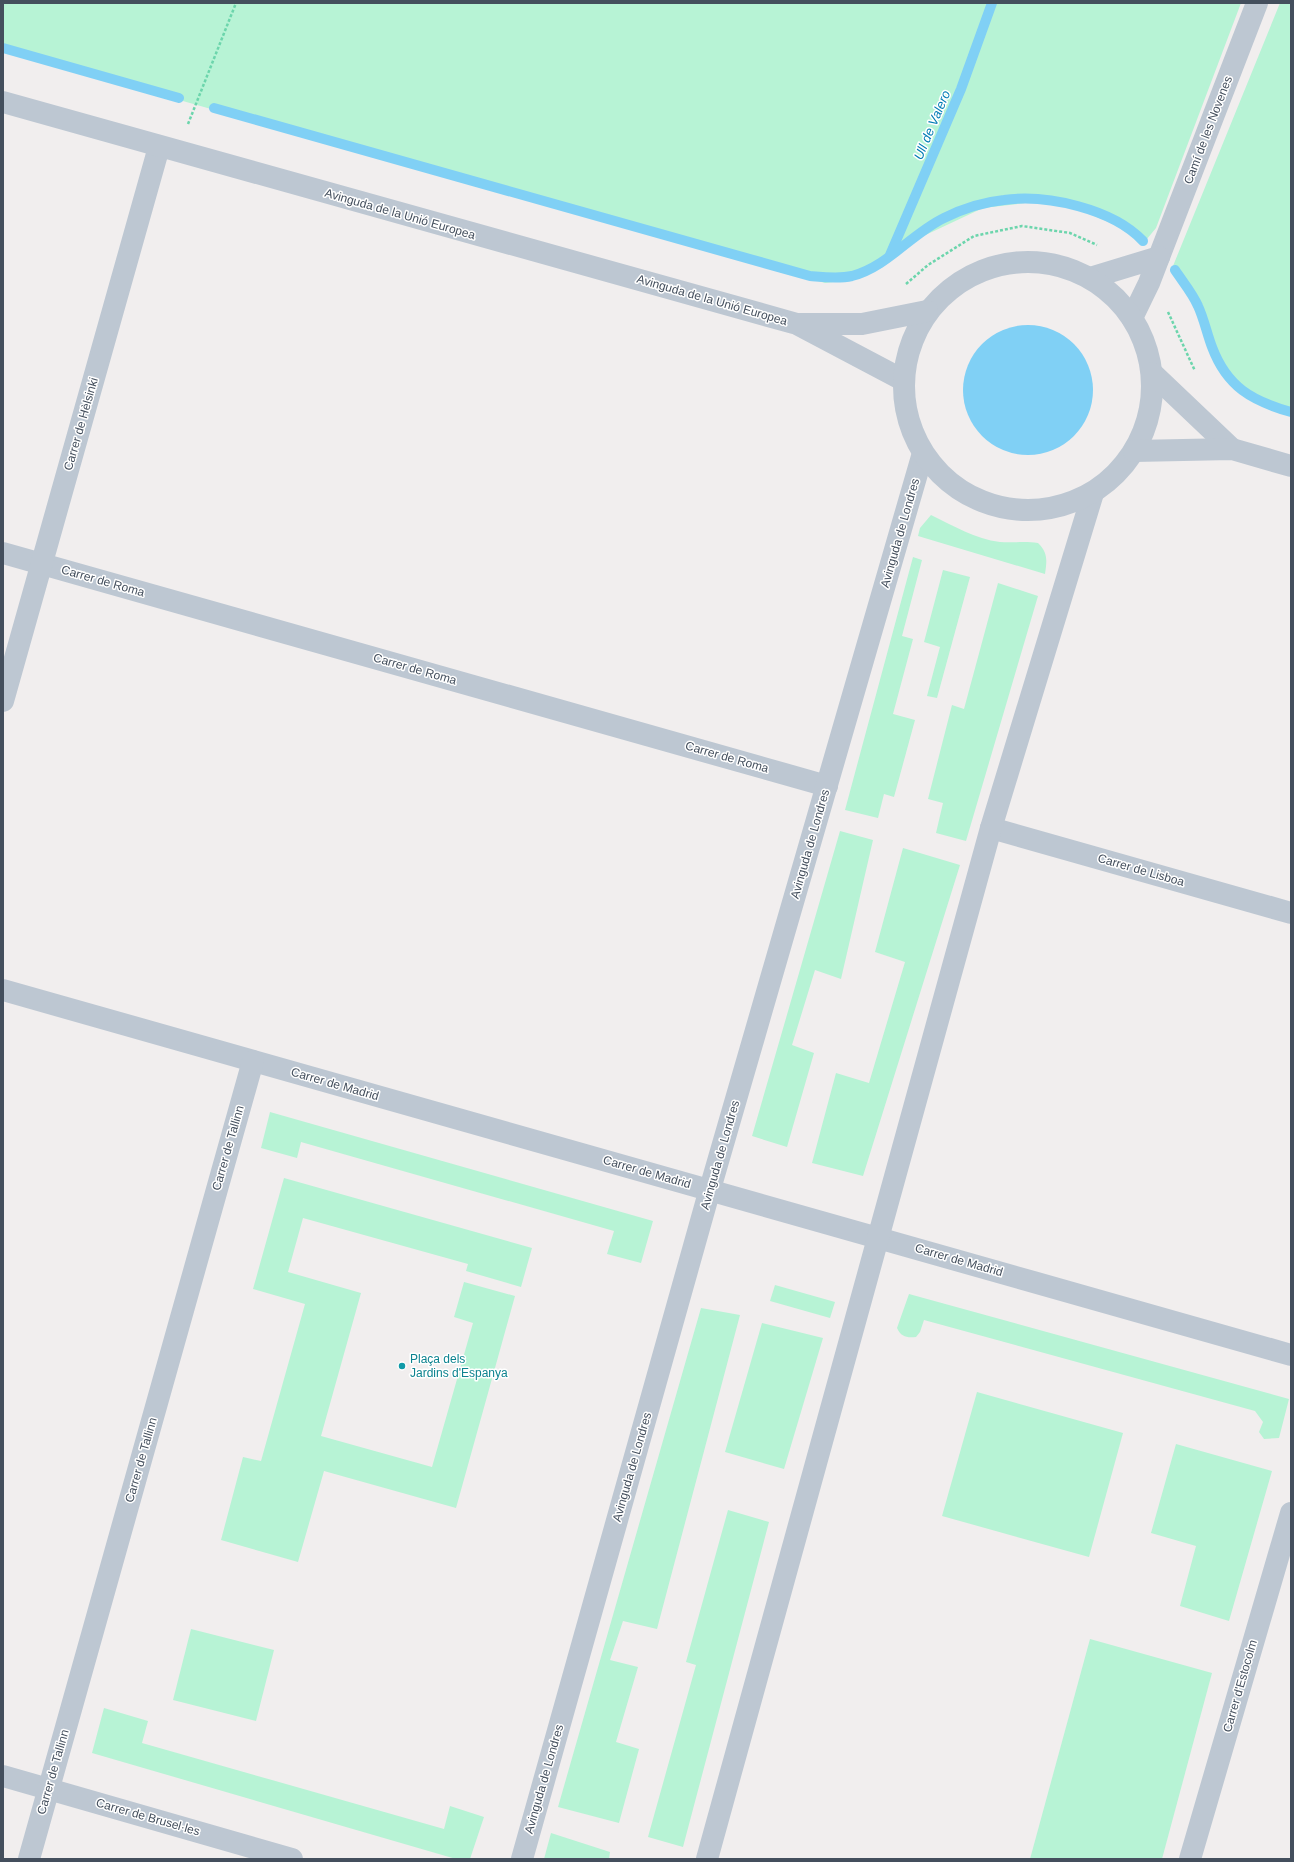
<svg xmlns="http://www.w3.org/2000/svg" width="1294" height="1862" font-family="Helvetica,sans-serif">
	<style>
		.green { fill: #b7f3d5 }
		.water { fill: #80d0f5 }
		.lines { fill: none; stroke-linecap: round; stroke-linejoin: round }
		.stream { stroke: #80d0f5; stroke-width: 10 }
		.path { stroke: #6cd5ac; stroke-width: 2.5; stroke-dasharray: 3 2; stroke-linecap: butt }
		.minor { stroke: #bdc7d2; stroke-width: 22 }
		.tertiary { stroke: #bdc7d2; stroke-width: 22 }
		.culture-dot { fill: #0f9aa8; stroke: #fff; stroke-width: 1.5 }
		.labels { text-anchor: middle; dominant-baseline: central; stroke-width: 3; stroke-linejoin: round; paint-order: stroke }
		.street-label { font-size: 12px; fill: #444f5d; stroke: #fff }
		.culture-label { font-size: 12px; fill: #0d838f; stroke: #fff; text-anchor: start }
		.water-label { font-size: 13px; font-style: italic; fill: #007cb5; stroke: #fff }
	</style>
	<rect width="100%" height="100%" fill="#f1eeee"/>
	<g class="green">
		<path d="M3 3H1241L1156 228 1142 245 1120 227 1076 208 1034 202 983 208 917 239 876 271 851 280 825 283 3 50Z"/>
		<path d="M1280 3H1291V413C1252 402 1225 386 1210 346 1205 333 1202 318 1196 305 1189 292 1180 280 1173 266Z"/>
		<path d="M931 515C954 526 975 539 1000 542 1013 543 1025 541 1038 543 1048 553 1047 560 1045 574L918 536 920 528Z"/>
		<path d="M913 557 922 560 902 636 913 639 893 714 915 720 894 797 884 794 878 818 845 810Z"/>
		<path d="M943 570 970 577 937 698 927 696 940 647 924 642Z"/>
		<path d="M998 583 1038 596 966 841 936 833 943 803 928 799 952 705 964 709Z"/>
		<path d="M840 831 873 840 841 979 815 970 792 1045 814 1053 787 1147 752 1136Z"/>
		<path d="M903 848 960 865 863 1176 812 1163 836 1073 869 1083 905 962 875 952Z"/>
		<path d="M270 1112 653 1221 641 1263 607 1254 614 1231 301 1142 297 1158 261 1148Z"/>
		<path d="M284 1178 532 1248 521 1287 466 1271 468 1264 303 1218 288 1272 361 1293 321 1436 432 1467 473 1323 454 1317 464 1282 515 1296 456 1508 324 1471 298 1562 221 1540 243 1457 261 1461 305 1304 253 1289Z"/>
		<path d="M775 1285 835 1302 830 1318 770 1301Z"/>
		<path d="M909 1294 1289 1399 1279 1438 1264 1439 1259 1432 1263 1422 1255 1411 924 1320 920 1332 916 1337C907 1338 901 1337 897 1328Z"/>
		<path d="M701 1308 740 1315 657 1629 623 1621 610 1660 638 1667 616 1742 639 1749 619 1823 558 1807Z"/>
		<path d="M762 1323 823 1338 784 1469 725 1452Z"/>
		<path d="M977 1392 1123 1433 1089 1557 942 1516Z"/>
		<path d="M1176 1444 1272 1471 1229 1621 1180 1606 1196 1546 1151 1533Z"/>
		<path d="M728 1510 769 1522 683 1847 648 1837 696 1665 686 1662Z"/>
		<path d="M191 1629 274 1650 256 1721 173 1700Z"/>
		<path d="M1090 1639 1212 1673 1162 1859H1030Z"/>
		<path d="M104 1708 148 1721 142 1743 444 1829 450 1806 484 1817 470 1859H456L92 1753Z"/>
		<path d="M551 1833 610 1852 609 1859H544Z"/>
	</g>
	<circle class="water" cx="1028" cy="390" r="65"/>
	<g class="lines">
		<g class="stream">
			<path d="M3 48 179 98"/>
			<path d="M214 108 810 276C823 277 838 279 852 276 887 267 911 234 944 218 962 209 984 202 1004 200 1047 194 1113 209 1143 241"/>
			<path d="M890 255 961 89 992 3"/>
			<path d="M1175 270C1183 282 1193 294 1198 306 1204 319 1207 334 1212 347 1227 387 1252 401 1291 412"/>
		</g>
		<g class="path">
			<path d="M188 124 236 3"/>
			<path d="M906 284 928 265 974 236 1022 226 1070 233 1097 245"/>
			<path d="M1168 312 1195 371"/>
		</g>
		<g class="minor">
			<path d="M1159 257 1257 3"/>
			<path d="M1090 278 1159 257 1149 283 1132 318"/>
			<path d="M3 553 827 786"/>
			<path d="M3 701 159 147"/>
			<path d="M991 828 1291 913"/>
			<path d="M3 990 1291 1355"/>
			<path d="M3 1776 292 1859"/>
			<path d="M29 1859 253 1061"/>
			<path d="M522 1859 710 1189 923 453"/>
			<path d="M707 1859 991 828 1093 493"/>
			<path d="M1190 1859 1291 1513"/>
		</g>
		<g class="tertiary">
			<path d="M3 102 797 324 903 380"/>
			<circle cx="1028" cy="386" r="124"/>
			<path d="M800 324H862L927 311"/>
			<path d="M1152 373 1232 449"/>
			<path d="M1134 451 1232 449 1291 466"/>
		</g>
	</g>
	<circle class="culture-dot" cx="402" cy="1366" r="4"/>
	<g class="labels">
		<g class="street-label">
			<text transform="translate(1208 130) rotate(-69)">Camí de les Novenes</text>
			<text transform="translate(400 214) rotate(16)">Avinguda de la Unió Europea</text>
			<text transform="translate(712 300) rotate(16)">Avinguda de la Unió Europea</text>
			<text transform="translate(81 424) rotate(-74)">Carrer de Hèlsinki</text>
			<text transform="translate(900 533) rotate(-74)">Avinguda de Londres</text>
			<text transform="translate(103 581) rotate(16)">Carrer de Roma</text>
			<text transform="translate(415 669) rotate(16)">Carrer de Roma</text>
			<text transform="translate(727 757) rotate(16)">Carrer de Roma</text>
			<text transform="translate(810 844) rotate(-74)">Avinguda de Londres</text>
			<text transform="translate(1141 870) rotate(16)">Carrer de Lisboa</text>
			<text transform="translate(335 1084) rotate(16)">Carrer de Madrid</text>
			<text transform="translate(228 1148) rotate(-74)">Carrer de Tallinn</text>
			<text transform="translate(720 1155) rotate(-74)">Avinguda de Londres</text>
			<text transform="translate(647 1172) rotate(16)">Carrer de Madrid</text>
			<text transform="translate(959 1260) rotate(16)">Carrer de Madrid</text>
			<text transform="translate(141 1460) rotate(-74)">Carrer de Tallinn</text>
			<text transform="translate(632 1467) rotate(-74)">Avinguda de Londres</text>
			<text transform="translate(1240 1686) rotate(-74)">Carrer d'Estocolm</text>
			<text transform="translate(53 1772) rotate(-74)">Carrer de Tallinn</text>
			<text transform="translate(544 1779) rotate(-74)">Avinguda de Londres</text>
			<text transform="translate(148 1817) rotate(16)">Carrer de Brusel·les</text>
		</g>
		<g class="culture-label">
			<text x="410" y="1359">Plaça dels<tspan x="410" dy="14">Jardins d'Espanya</tspan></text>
		</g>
		<g class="water-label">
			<text transform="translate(932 125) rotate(-67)">Ull de Valero</text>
		</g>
	</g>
	<rect width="1294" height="1862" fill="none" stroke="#444f5d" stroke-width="8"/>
</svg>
